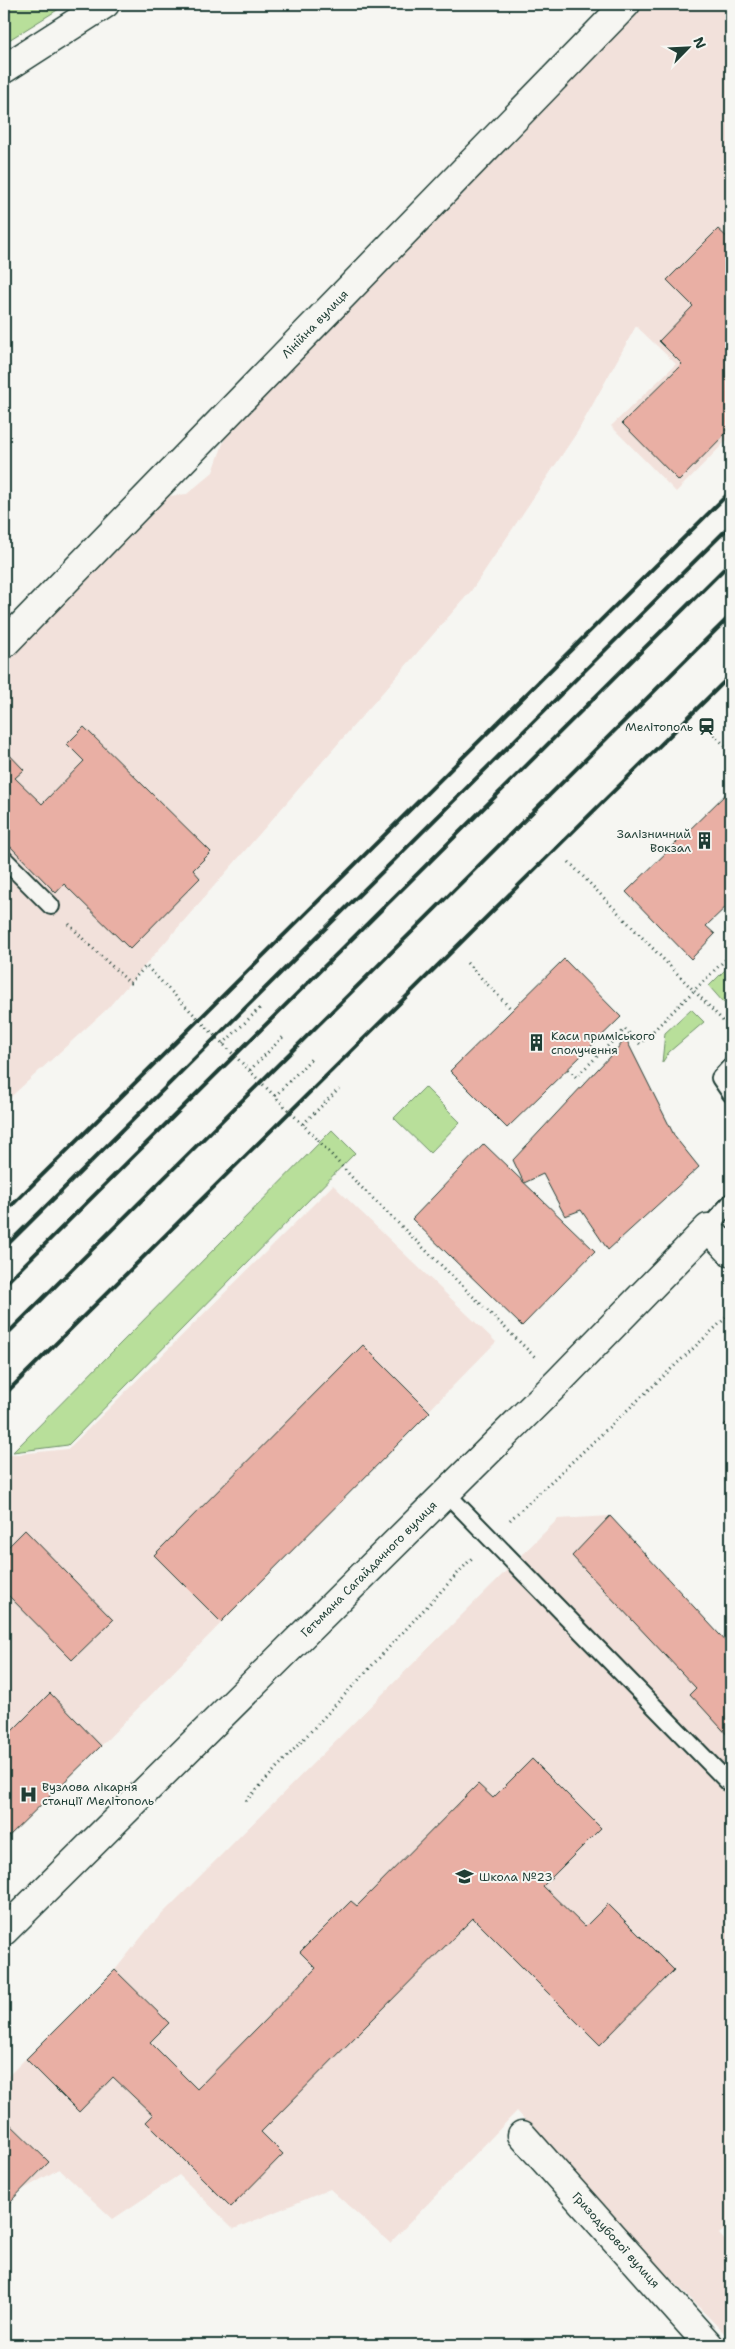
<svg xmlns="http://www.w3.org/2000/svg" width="735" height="2349" font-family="'Shantell Sans',sans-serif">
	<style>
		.built { fill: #f2e1db }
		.green { fill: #b8df9a; stroke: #6c8e67 }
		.building { fill: #e9afa4; stroke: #1f3d34 }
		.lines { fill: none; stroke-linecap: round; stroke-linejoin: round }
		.lane-casing { stroke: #1f3d34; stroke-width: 20 }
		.street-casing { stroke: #1f3d34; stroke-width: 31 }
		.secondary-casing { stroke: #1f3d34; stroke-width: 31 }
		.path { stroke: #1f3d34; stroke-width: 3; stroke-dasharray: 1 4; stroke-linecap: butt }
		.lane { stroke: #f6f6f2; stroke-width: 16 }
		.street { stroke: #f6f6f2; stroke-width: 28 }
		.secondary { stroke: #f6f6f2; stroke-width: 28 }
		.rail { stroke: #1f3d34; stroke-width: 4 }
		.path-bridge { stroke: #1f3d34; stroke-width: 3; stroke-dasharray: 1 4; stroke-linecap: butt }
		.labels { text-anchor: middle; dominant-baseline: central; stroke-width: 4; stroke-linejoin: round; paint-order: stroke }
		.street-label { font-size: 12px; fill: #1f3d34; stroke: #f6f6f2 }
		.poi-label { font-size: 12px; fill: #1f3d34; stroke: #f6f6f2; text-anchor: start }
	</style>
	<rect width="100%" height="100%" fill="#f6f6f2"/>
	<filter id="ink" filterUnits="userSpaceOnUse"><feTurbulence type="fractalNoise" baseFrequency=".02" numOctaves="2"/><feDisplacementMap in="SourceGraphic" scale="10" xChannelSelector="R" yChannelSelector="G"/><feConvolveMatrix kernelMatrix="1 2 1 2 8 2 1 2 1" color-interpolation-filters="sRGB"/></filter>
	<g filter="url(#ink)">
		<g class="built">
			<path d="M645 4H731V436L676 492 611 426 676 364 636 326 578 431 471 591 107 1009 4 1103V662L160 497 187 494 213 472 225 438Z"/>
			<path d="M333 1185 496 1342 101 1746 4 1841V1460L9 1455 68 1449Z"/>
			<path d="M610 1516 731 1647V2224L719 2234 731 2247V2340L636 2243 517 2111 390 2243 330 2189 234 2229 179 2175 113 2219 59 2169 22 2190 49 2162 4 2118V2080L115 1970 151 1925 558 1519Z"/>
		</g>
		<g class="green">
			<path d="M4 4H67L4 43Z"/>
			<path d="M731 964V994L723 1002 709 986Z"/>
			<path d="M691 1009 704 1022 669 1052 662 1063 665 1033Z"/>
			<path d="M425 1087 460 1122 430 1153 394 1118Z"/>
			<path d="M332 1130 355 1153 68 1445 13 1452Z"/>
		</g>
		<g class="building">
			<path d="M718 229 729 239 731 237V428L679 481 622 423 682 364 659 341 693 306 667 280Z"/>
			<path d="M84 727 211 852 193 870 200 878 130 949 64 884 56 893 4 840V749L24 770 15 778 42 804 84 761 67 744Z"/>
			<path d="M731 789V902L706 926 715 934 691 959 626 892Z"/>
			<path d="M564 959 621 1017 507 1128 450 1071Z"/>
			<path d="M626 1039 675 1137 699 1167 608 1250 581 1210 565 1216 543 1174 524 1183 513 1160Z"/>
			<path d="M484 1144 595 1251 522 1326 412 1219Z"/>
			<path d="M363 1345 430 1412 221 1622 154 1555Z"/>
			<path d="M731 1418V1432L724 1425Z"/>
			<path d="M610 1516 731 1647V1739L690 1694 696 1688 572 1556Z"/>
			<path d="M25 1530 113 1620 72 1660 4 1591V1551Z"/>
			<path d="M50 1693 101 1746 4 1841V1739Z"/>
			<path d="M532 1759 601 1828 543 1886 585 1927 608 1904 674 1970 600 2045 473 1918 261 2132 283 2154 231 2207 146 2122 153 2115 113 2077 79 2112 26 2059 115 1970 169 2023 150 2042 197 2089 316 1968 300 1952 351 1901 357 1906 478 1784 493 1798Z"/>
			<path d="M4 2118 49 2162 4 2208Z"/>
		</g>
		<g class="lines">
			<defs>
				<g id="lane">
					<path d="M4 859 51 906"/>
					<path d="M731 1066 720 1078 731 1094"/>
					<path d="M708 1228 731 1202"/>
					<path d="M446 1493 731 1785"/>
				</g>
				<g id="street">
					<path d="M4 69 105 4"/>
					<path d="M4 644 626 4"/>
					<path d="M522 2135 709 2345"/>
				</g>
				<path id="secondary" d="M4 1931 559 1381 708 1228 731 1252"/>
			</defs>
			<use href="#lane" class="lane-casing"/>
			<use href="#street" class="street-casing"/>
			<use href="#secondary" class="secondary-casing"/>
			<g class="path">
				<path d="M707 727 731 752"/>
				<path d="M569 862 731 1029"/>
				<path d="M69 924 86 942"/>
				<path d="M467 963 512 1010"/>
				<path d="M223 1044 262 1006"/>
				<path d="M568 1069 576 1077 625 1029 640 1044 731 954"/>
				<path d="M250 1070 285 1035"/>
				<path d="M275 1096 312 1058"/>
				<path d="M303 1124 339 1089"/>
				<path d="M318 1140 357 1183 537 1359"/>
				<path d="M510 1520 731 1313"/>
				<path d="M246 1801 472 1558"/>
			</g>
			<use href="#lane" class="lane"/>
			<use href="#street" class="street"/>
			<use href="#secondary" class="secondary"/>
			<g class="rail">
				<path d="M4 1213 731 491"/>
				<path d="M4 1248 731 525"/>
				<path d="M4 1285 731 562"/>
				<path d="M4 1337 731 615"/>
				<path d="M4 1395 731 675"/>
			</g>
			<path class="path-bridge" d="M86 942 130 983 146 966 318 1140"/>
		</g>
	</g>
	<defs>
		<symbol id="station-bare" viewBox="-9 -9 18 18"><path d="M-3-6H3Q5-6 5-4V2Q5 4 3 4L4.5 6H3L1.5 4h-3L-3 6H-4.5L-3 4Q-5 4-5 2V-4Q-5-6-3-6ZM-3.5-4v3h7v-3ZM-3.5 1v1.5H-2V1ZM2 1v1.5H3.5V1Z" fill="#1f3d34" stroke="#f6f6f2" stroke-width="2.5" paint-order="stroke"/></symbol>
		<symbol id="building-bare" viewBox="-9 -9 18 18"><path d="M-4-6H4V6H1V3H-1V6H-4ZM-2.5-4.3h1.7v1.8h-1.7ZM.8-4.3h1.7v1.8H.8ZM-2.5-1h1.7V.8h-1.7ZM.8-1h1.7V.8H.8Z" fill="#1f3d34" stroke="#f6f6f2" stroke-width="2.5" paint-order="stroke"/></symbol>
		<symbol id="hospital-bare" viewBox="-9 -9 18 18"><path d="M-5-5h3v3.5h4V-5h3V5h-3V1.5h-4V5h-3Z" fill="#1f3d34" stroke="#f6f6f2" stroke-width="2.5" paint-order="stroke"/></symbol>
		<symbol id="school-bare" viewBox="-9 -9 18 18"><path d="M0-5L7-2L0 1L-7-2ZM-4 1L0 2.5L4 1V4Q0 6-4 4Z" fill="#1f3d34" stroke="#f6f6f2" stroke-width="2.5" paint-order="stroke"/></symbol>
	</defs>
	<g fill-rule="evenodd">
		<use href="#station-bare" x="694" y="714" width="25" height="25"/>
		<use href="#building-bare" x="692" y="828" width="25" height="25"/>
		<use href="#building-bare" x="524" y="1030" width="25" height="25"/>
		<use href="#hospital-bare" x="16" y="1782" width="25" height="25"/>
		<use href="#school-bare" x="452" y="1864" width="25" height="25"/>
	</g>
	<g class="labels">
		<g class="street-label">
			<text transform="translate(315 324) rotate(-46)">Лінійна вулиця</text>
			<text transform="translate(369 1569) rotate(-45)">Гетьмана Сагайдачного вулиця</text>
			<text transform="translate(616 2240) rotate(48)">Гризодубової вулиця</text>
		</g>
		<g class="poi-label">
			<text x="693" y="727" text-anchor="end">Мелітополь</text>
			<text x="691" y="834" text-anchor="end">Залізничний<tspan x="691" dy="14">Вокзал</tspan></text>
			<text x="551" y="1036">Каси приміського<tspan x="551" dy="14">сполучення</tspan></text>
			<text x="42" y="1787">Вузлова лікарня<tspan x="42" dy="14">станції Мелітополь</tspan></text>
			<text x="479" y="1877">Школа №23</text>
		</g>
	</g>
	<rect width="735" height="2349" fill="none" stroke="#f6f6f2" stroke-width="20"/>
	<rect x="10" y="10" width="715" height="2329" fill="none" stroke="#1f3d34" stroke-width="2" filter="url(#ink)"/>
	<g transform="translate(688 48) rotate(66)" stroke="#f6f6f2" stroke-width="4" paint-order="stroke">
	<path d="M0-4L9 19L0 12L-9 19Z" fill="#1f3d34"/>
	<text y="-8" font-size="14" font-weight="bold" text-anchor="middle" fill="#1f3d34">N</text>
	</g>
</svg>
